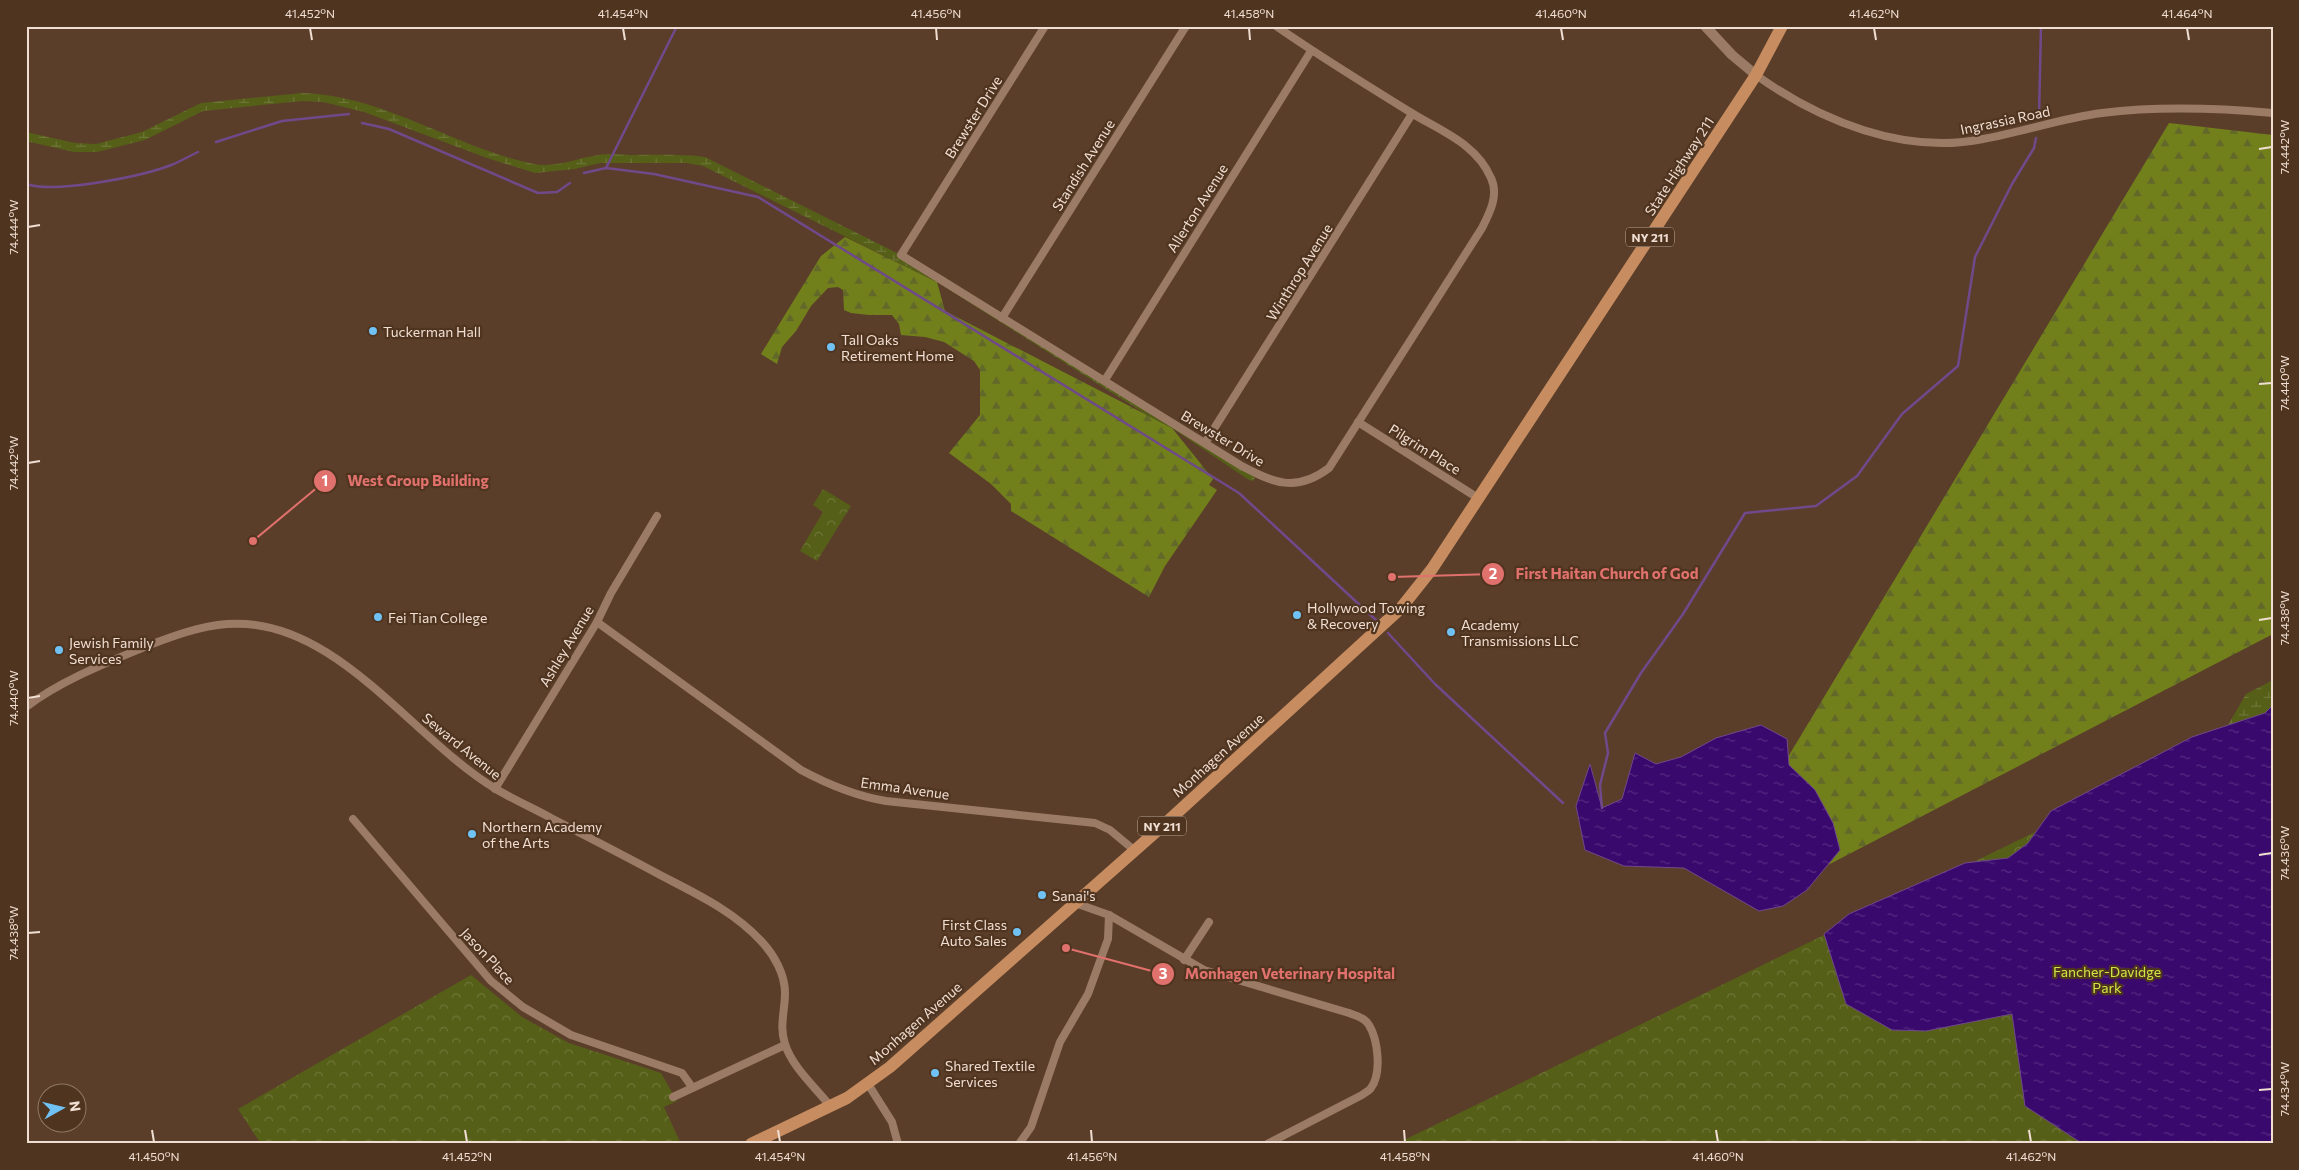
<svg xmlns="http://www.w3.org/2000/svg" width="2299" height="1170" font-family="Commissioner,sans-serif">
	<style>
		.forest { fill: url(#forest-firs) }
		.wetland { fill: url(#wetland-marsh) }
		.park { fill: url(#park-crowns) }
		.water { fill: url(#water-ripples); stroke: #70498b }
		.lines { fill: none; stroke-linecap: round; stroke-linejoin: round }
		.stream { stroke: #70498b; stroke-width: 2.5 }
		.minor { stroke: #9b7b65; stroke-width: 8 }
		.tertiary { stroke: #9b7b65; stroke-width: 10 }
		.primary { stroke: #c78c60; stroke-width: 12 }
		.ticks { fill: none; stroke: #f0ded2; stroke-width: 2 }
		.poi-dot { fill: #70c2f4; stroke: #4f341f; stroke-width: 2 }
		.labels { text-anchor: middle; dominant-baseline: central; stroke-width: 4.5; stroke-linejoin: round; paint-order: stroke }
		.shield { fill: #4f341f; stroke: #c0ab9c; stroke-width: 1 }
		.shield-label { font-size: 12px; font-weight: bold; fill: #f0ded2 }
		.street-label { font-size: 14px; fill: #f0ded2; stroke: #4f341f }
		.poi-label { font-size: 14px; fill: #f0ded2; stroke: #4f341f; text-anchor: start }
		.park-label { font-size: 14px; fill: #d0e744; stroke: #4f341f }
		.leader { fill: none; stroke: #e0716c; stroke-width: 2 }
		.callout-dot { fill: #e0716c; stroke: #4f341f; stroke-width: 2 }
		.mark-label { font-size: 15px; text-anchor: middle; font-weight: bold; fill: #fff }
		.callout-label { font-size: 15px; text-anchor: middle; font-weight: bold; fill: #e0716c; stroke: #4f341f; stroke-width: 4.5; stroke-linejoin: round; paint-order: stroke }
		.neatline { fill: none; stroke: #f0ded2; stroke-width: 2 }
		.ticks-label { font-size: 12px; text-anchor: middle; fill: #f0ded2 }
	</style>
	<defs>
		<pattern id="forest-firs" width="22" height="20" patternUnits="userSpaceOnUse" patternTransform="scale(1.25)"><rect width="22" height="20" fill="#72801b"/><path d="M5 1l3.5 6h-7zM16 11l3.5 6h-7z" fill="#616829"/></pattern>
		<pattern id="wetland-marsh" width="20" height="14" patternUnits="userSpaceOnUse" patternTransform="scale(1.25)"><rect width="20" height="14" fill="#555f17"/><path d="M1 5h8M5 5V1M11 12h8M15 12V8" fill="none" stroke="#6e7638"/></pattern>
		<pattern id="park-crowns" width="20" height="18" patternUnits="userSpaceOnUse" patternTransform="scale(1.25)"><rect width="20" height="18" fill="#555f17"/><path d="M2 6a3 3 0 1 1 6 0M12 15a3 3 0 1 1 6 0" fill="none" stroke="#6e7638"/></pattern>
		<pattern id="water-ripples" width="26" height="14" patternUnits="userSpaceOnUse" patternTransform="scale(1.25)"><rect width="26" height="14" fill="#39096d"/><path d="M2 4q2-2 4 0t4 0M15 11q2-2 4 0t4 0" fill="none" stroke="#562c81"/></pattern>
	</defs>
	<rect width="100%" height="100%" fill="#5a3e29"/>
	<g class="forest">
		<path d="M2169 123 2273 135V634L1828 865 1840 850 1815 790 1789 765 1788 757Z"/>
		<path d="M845 237 937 282 945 311 1172 428 1213 479 1209 485 1217 490 1165 566 1149 597 1011 511V504L991 484 949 453 980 415V370L974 361 944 342 925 337 901 335 899 324 892 315H869L851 313 844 310 843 290 838 287 828 288 811 306 796 331 782 347 777 364 761 354 821 256Z"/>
	</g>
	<g class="wetland">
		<path d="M302 93C384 95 455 148 534 164 555 168 578 158 598 155 609 153 621 155 632 155 657 155 681 154 705 157L941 275 1156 410 1176 421 1254 474 1255 478 1253 481 1249 480 1172 428 1152 418 937 282 703 166 686 163H600L575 169 535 173 487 158 364 112 323 102 302 101 203 111 145 140 97 152H74L26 141V132L75 143 96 144 142 132 201 103Z"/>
		<path d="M2273 680V706L2265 713 2228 725 2246 694Z"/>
	</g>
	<g class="park">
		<path d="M823 489 851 506 817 561 800 551 823 512 813 505Z"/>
		<path d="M2258 723 2273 1144H1396Z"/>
		<path d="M471 975 522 1017 569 1043 661 1073 677 1101 664 1107 681 1144H261L238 1109Z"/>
	</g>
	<g class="water">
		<path d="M2273 705V1144H2083L2025 1106 2012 1014 1926 1031 1892 1030 1846 1004 1824 934 1849 914 1965 863 2008 858 2028 843 2051 811 2192 737 2265 713Z"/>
		<path d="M1761 725 1787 739 1789 765 1815 790 1833 823 1840 850 1807 890 1783 906 1759 911 1684 868 1624 866 1585 850 1576 806 1590 764 1602 808 1622 799 1635 753 1656 764 1681 757 1716 738Z"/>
	</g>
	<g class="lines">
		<g class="stream">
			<path d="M2039 116 2041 26"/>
			<path d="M362 123 389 129 538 193 557 192 570 183"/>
			<path d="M216 142 282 121 349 114"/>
			<path d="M606 168 677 26"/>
			<path d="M584 173 606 168 654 174 758 197 1239 493 1377 621"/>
			<path d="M26 184C56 194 144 176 174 164 182 160 190 156 198 152"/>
			<path d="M1388 633 1435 684 1563 803"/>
			<path d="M1602 808 1600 785 1608 753 1605 733 1641 673 1683 614 1745 513 1816 506 1857 476 1902 414 1958 366 1975 257 2012 184 2034 148 2036 138"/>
		</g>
		<g class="minor">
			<path d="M1045 26 901 255 1240 465C1273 483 1296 493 1329 468L1482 228C1490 212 1499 195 1491 178 1476 143 1440 131 1410 112 1365 84 1319 56 1276 26"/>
			<path d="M1756 75C1820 121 1904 155 1983 139 2023 132 2062 118 2102 113 2158 106 2217 108 2273 113"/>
			<path d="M1002 318 1186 26"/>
			<path d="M1105 380 1311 51"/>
			<path d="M1358 422 1478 498"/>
			<path d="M1205 443 1412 114"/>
			<path d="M597 622 801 770C829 785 855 796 886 801L1095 823 1110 830 1134 850"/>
			<path d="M26 707C62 680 106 663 147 646 173 636 200 626 227 624 335 616 412 739 496 789 514 800 533 808 551 818 588 837 625 856 662 876 697 894 735 912 762 942 774 955 785 974 785 993 785 1011 779 1026 785 1044 792 1067 816 1088 831 1107"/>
			<path d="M495 789 597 622 611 593 657 516"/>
			<path d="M353 819 491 981 523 1007 571 1035 682 1073 692 1087"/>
			<path d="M1075 903 1109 915 1204 970 1349 1013C1357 1016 1365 1018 1369 1025 1378 1040 1382 1073 1371 1088 1369 1091 1364 1093 1362 1095L1267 1144"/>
			<path d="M1184 960 1209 922"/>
			<path d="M868 1084 892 1122 898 1144"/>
			<path d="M673 1097 785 1045"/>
			<path d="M1019 1144 1031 1127 1060 1042 1088 994 1108 939 1109 915"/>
		</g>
		<path class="tertiary" d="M1705 26 1732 55 1756 75"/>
		<path class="primary" d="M751 1144 847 1098 890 1067 1167 822 1401 608 1432 569 1756 75 1782 26"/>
	</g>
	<path class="ticks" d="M310 28 312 40M623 28 625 40M936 28 937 40M1249 28 1250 40M1561 28 1563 40M1874 28 1876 40M2187 28 2189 40M2259 149 2272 147M28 227 40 225M2259 384 2272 383M28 463 40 461M2259 620 2272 618M28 698 40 696M2259 855 2272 853M28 933 40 932M2259 1090 2272 1089M152 1130 154 1142M465 1130 467 1142M778 1130 780 1142M1091 1130 1092 1142M1404 1130 1405 1142M1716 1130 1718 1142M2029 1130 2031 1142"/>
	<g class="poi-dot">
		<circle cx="373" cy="331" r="5"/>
		<circle cx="831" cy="347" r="5"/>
		<circle cx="1297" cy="615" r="5"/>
		<circle cx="378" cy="617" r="5"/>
		<circle cx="1451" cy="632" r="5"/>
		<circle cx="59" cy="650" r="5"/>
		<circle cx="472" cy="834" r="5"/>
		<circle cx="1042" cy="895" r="5"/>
		<circle cx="1017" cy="932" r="5"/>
		<circle cx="935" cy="1073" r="5"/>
	</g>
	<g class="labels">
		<g class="shield">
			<rect x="1626" y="227.5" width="48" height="19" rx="4"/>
			<rect x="1138" y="816.5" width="48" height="19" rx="4"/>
		</g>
		<g class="shield-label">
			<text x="1650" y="237">NY 211</text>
			<text x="1162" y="826">NY 211</text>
		</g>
		<g class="street-label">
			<text transform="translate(973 117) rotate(-58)">Brewster Drive</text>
			<text transform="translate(2005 120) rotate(-12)">Ingrassia Road</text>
			<text transform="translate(1083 165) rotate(-58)">Standish Avenue</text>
			<text transform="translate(1679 166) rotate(-57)">State Highway 211</text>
			<text transform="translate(1197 208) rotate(-58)">Allerton Avenue</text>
			<text transform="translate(1299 272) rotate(-58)">Winthrop Avenue</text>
			<text transform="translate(1223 438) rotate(31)">Brewster Drive</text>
			<text transform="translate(1425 449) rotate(32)">Pilgrim Place</text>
			<text transform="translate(566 646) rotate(-59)">Ashley Avenue</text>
			<text transform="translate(462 746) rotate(39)">Seward Avenue</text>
			<text transform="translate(1218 755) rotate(-42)">Monhagen Avenue</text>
			<text transform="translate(905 788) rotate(8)">Emma Avenue</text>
			<text transform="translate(488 956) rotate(47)">Jason Place</text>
			<text transform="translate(915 1023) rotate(-41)">Monhagen Avenue</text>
		</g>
		<g class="poi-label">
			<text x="383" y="331">Tuckerman Hall</text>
			<text x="841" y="339">Tall Oaks<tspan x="841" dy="16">Retirement Home</tspan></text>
			<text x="1307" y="607">Hollywood Towing<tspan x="1307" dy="16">&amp; Recovery</tspan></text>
			<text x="388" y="617">Fei Tian College</text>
			<text x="1461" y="624">Academy<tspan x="1461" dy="16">Transmissions LLC</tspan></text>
			<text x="69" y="642">Jewish Family<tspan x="69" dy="16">Services</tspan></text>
			<text x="482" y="826">Northern Academy<tspan x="482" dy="16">of the Arts</tspan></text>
			<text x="1052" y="895">Sanai's</text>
			<text x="1007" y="924" text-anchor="end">First Class<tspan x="1007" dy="16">Auto Sales</tspan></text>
			<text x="945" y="1065">Shared Textile<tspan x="945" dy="16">Services</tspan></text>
		</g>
		<g class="park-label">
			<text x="2107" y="971">Fancher-Davidge<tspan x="2107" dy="16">Park</tspan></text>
		</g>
	</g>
	<path class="leader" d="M253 541L325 481M1392 577L1493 574M1066 948L1163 974"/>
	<g class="callout-dot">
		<circle cx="253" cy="541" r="5"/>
		<circle cx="1392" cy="577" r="5"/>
		<circle cx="1066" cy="948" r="5"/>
		<circle cx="325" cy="481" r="12"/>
		<circle cx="1493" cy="574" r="12"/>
		<circle cx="1163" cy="974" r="12"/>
	</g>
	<g class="mark-label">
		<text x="325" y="486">1</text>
		<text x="1493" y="579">2</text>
		<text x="1163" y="979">3</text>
	</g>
	<g class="callout-label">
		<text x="418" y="486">West Group Building</text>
		<text x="1607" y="579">First Haitan Church of God</text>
		<text x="1290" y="979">Monhagen Veterinary Hospital</text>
	</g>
	<rect width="2299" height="1170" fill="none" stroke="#4f341f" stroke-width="55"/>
	<g transform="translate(62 1108) rotate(82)"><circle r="24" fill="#4f341f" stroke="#8f7867"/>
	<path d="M0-4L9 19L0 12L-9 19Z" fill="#70c2f4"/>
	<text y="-8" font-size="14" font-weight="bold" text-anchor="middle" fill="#f0ded2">N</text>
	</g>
	<rect x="28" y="28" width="2244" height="1114" class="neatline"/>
	<g class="ticks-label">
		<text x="310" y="18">41.452°N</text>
		<text x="623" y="18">41.454°N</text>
		<text x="936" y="18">41.456°N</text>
		<text x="1249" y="18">41.458°N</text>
		<text x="1561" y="18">41.460°N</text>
		<text x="1874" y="18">41.462°N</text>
		<text x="2187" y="18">41.464°N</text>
		<text transform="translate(2285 147) rotate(-90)" y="4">74.442°W</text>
		<text transform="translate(14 227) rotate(-90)" y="4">74.444°W</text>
		<text transform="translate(2285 383) rotate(-90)" y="4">74.440°W</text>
		<text transform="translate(14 463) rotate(-90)" y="4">74.442°W</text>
		<text transform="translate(2285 618) rotate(-90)" y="4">74.438°W</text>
		<text transform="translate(14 698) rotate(-90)" y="4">74.440°W</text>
		<text transform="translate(2285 853) rotate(-90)" y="4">74.436°W</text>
		<text transform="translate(14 933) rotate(-90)" y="4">74.438°W</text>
		<text transform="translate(2285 1089) rotate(-90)" y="4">74.434°W</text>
		<text x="154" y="1161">41.450°N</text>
		<text x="467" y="1161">41.452°N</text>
		<text x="780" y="1161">41.454°N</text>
		<text x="1092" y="1161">41.456°N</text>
		<text x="1405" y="1161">41.458°N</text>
		<text x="1718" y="1161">41.460°N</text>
		<text x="2031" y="1161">41.462°N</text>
	</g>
</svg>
